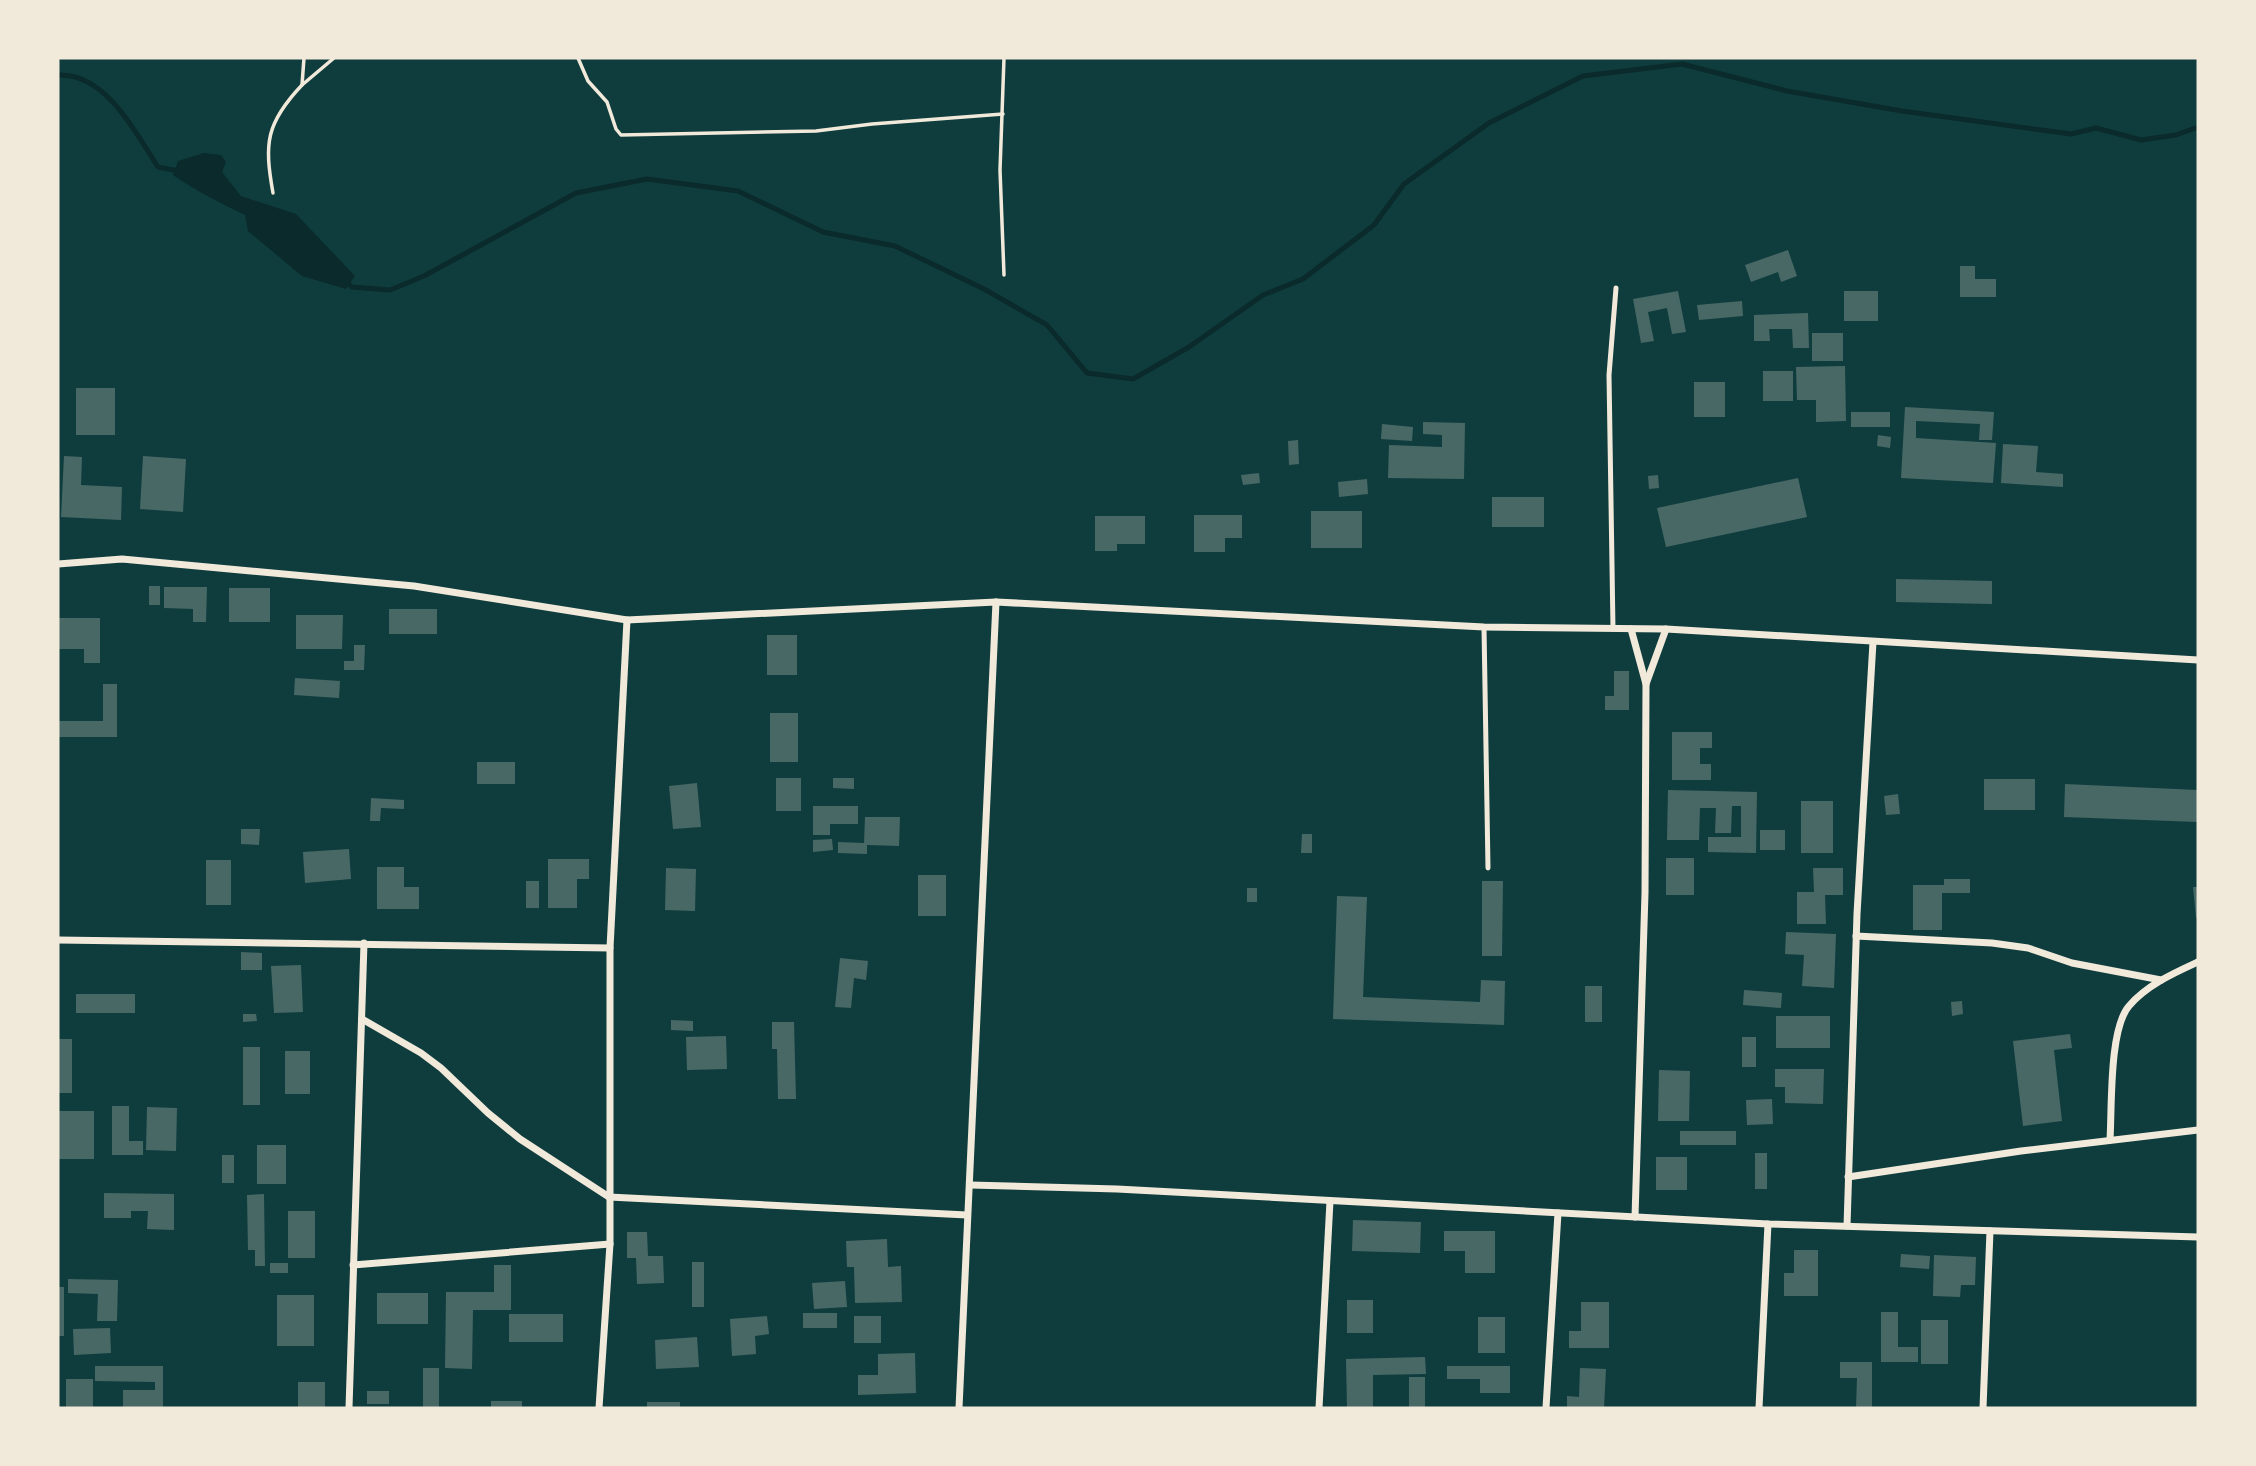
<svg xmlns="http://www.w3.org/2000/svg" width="2256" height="1466" font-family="'PT Serif',serif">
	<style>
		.water { fill: #0a2a2b }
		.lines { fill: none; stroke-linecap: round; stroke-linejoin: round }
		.stream { stroke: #0a2a2b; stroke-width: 5 }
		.building { fill: #486865 }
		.path { stroke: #f1e9da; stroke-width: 3.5 }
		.service { stroke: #f1e9da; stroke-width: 5 }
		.minor { stroke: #f1e9da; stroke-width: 7 }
	</style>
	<rect width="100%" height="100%" fill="#0f3d3e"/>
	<path class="water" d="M204 153 221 155 226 162 222 172 241 196 296 214 355 276 346 289 302 276 248 231 245 215C220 203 196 191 173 175L178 161Z"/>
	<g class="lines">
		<g class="stream">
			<path d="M58 75C106 73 135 132 158 167L179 171"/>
			<path d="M345 281 352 287 390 290 424 276 576 193 647 179 738 191 823 232 895 246 984 289 1047 325 1087 373 1133 379 1189 347 1263 295 1303 279 1374 225 1404 184 1489 123 1583 76 1682 64 1787 91 1902 111 2071 134 2096 128 2141 140 2176 135 2198 127"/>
		</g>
	</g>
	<g class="building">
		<path d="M1788 250 1797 276 1781 282 1778 272 1751 282 1745 265Z"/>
		<path d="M1960 266H1975V279H1996V297H1960Z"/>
		<path d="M1678 291 1686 332 1672 334 1667 308 1648 312 1654 341 1641 343 1633 299Z"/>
		<rect x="1844" y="291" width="34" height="30"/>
		<path d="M1742 301 1743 316 1699 320 1697 305Z"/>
		<path d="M1808 313 1809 348H1793L1792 329H1769L1770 341H1754V315Z"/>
		<rect x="1812" y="333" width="31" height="28"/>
		<path d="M1845 366 1846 421 1816 422V400H1797L1796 367Z"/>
		<rect x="1763" y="371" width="30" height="30"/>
		<rect x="1694" y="382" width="31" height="35"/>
		<rect x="76" y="388" width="39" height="47"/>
		<path d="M1905 407 1994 412 1992 440H1979L1980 424 1916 421V438L1996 443 1993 483 1901 478Z"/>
		<rect x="1851" y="412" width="39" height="15"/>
		<path d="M1423 422 1465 423 1464 479 1388 478 1389 445 1442 447V435L1423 434Z"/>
		<path d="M1382 424 1413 427 1412 441 1381 439Z"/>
		<path d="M1878 435 1891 437 1890 448 1877 446Z"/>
		<path d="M1298 440 1299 464 1289 465 1288 441Z"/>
		<path d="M2003 444 2038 446 2036 472 2063 474V487L2001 483Z"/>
		<path d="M64 456 82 457 81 485 122 487 121 520 61 517Z"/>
		<path d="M143 456 186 459 183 512 140 509Z"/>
		<path d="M1259 473 1260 483 1243 485 1241 475Z"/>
		<path d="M1658 475 1659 488 1649 489 1648 476Z"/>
		<path d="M1798 478 1807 517 1666 547 1657 508Z"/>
		<path d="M1367 479 1368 494 1339 497 1338 482Z"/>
		<rect x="1492" y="497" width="52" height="30"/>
		<rect x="1311" y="511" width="51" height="37"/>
		<path d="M1194 515H1242V538H1225V552H1194Z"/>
		<path d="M1095 516H1145V544H1117V551H1095Z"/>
		<path d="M1896 579 1992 581V604L1896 602Z"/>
		<rect x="149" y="586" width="11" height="19"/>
		<path d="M164 587H207L206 622H193V609L164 608Z"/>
		<rect x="229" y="588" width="41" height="34"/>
		<rect x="389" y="609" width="48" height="25"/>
		<path d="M296 615H343L342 649H296Z"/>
		<path d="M58 618H100V663H84V649H58Z"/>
		<rect x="767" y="635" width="30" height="40"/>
		<path d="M354 645H365L364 670H344V661H354Z"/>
		<path d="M1614 671H1629V710H1605V696H1614Z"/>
		<path d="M295 678 340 681 339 698 294 695Z"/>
		<path d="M103 684H117V737H58V721H103Z"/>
		<rect x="770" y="713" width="28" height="49"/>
		<path d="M1672 732H1712V748H1700V764H1711V780H1672Z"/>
		<rect x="477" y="762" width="38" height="22"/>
		<rect x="776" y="778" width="25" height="33"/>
		<path d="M833 778H854V789L833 788Z"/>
		<rect x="1984" y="779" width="51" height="31"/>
		<path d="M697 783 701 827 673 829 669 786Z"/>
		<path d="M2065 784 2198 790V822L2064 817Z"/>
		<path d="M1668 790 1757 792 1756 853 1708 852V837H1741V806H1732L1731 833H1715L1716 808H1700L1699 840H1667Z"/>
		<path d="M1898 794 1900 814 1886 815 1884 796Z"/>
		<path d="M371 798 404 800V809L381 808 380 821H370Z"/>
		<rect x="1801" y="801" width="32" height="52"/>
		<path d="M813 806H858V824H830V835H813Z"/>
		<path d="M865 817H900L899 846 867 845V854L838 853V842L864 843Z"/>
		<path d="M241 829H260L259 845 241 844Z"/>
		<rect x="1760" y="830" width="25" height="20"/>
		<path d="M1302 834H1312V853H1301Z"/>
		<path d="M832 839 833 850 813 852V840Z"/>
		<path d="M349 849 351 879 305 883 303 852Z"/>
		<rect x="1666" y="858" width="28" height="37"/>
		<path d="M548 859H589V879H577V908H548Z"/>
		<rect x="206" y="860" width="25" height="45"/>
		<path d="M377 867H404V887H419V909H377Z"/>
		<path d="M666 868 696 869 695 911 665 910Z"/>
		<path d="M1813 868H1843V895H1825L1826 924H1797V892H1814Z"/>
		<rect x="918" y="875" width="28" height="41"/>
		<path d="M1944 879H1970V893H1942V930H1913V885H1944Z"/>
		<rect x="526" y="881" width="13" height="27"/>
		<path d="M1482 881H1503L1502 956H1482Z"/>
		<path d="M2193 887H2198V917L2196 918Z"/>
		<rect x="1247" y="888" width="10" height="14"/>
		<path d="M1337 896 1367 897 1363 997 1480 1002 1481 980 1505 981 1504 1025 1333 1019Z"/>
		<path d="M1786 932 1836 934 1834 988 1802 986 1804 955 1785 954Z"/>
		<path d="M241 952 262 953V970H241Z"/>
		<path d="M840 958 868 961 866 980 854 978 851 1008 835 1007Z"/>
		<path d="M301 965 303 1012 274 1013 271 966Z"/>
		<rect x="1585" y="986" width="17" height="36"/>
		<path d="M1744 990 1782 993 1781 1008 1743 1005Z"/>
		<rect x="76" y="994" width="59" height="19"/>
		<path d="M1962 1001 1963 1014 1952 1016 1951 1002Z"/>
		<path d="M243 1014H256L257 1021 243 1022Z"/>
		<rect x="1776" y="1016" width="54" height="32"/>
		<path d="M671 1020 693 1021V1031L671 1030Z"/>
		<path d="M772 1022H794L796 1099H778L777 1049H772Z"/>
		<path d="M2070 1034 2072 1048 2054 1050 2062 1121 2023 1126 2013 1041Z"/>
		<path d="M726 1036 727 1069 687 1070 686 1037Z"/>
		<rect x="1742" y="1037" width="14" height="30"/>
		<rect x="58" y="1039" width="14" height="54"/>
		<rect x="243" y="1047" width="17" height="58"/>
		<rect x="285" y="1051" width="25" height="43"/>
		<path d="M1775 1069H1824L1823 1104 1785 1103V1087H1775Z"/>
		<path d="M1659 1070 1690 1071 1689 1121H1658Z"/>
		<path d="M1772 1099 1773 1124 1747 1125 1746 1100Z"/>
		<path d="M112 1106H129V1141H143V1155H112Z"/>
		<path d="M147 1107 177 1108 176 1151 146 1150Z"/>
		<rect x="58" y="1111" width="36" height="48"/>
		<rect x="1680" y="1131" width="56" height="14"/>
		<rect x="257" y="1145" width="29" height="39"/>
		<rect x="1755" y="1153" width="12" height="36"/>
		<rect x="222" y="1155" width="12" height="28"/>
		<rect x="1656" y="1157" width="31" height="33"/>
		<path d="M104 1193 174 1194V1230L147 1229 148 1211H131V1218H104Z"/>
		<path d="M264 1194 265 1266H255V1250H248L247 1195Z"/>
		<rect x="288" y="1211" width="27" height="47"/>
		<path d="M1353 1220 1421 1222 1420 1253 1352 1251Z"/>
		<path d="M1444 1231H1495V1273H1465V1251H1444Z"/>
		<path d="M627 1232H647L648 1256H663L664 1283 637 1284 636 1258H627Z"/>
		<path d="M887 1239 888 1267 901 1266 902 1302 855 1303 854 1267H847L846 1241Z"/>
		<path d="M1794 1250H1818V1296H1784V1273H1794Z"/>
		<path d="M1901 1254 1930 1256 1929 1269 1900 1267Z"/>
		<path d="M1934 1255 1976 1257 1975 1285H1961L1960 1297 1933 1296Z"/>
		<rect x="692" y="1262" width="12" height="45"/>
		<rect x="270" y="1263" width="18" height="10"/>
		<path d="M494 1265H511V1310H473L472 1369 445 1368 446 1292H494Z"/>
		<path d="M68 1279 118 1280 117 1321H97L98 1294 68 1293Z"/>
		<path d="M845 1281 847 1307 814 1309 812 1283Z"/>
		<rect x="58" y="1287" width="6" height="49"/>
		<rect x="377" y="1293" width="51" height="31"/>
		<rect x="277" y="1295" width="37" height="51"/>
		<rect x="1347" y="1300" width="26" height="33"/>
		<path d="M1581 1302H1609V1348H1569V1331H1581Z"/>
		<path d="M1881 1312H1898V1347H1918V1362H1881Z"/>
		<rect x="803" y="1313" width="34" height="15"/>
		<rect x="509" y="1314" width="54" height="28"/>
		<path d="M767 1316 769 1334 755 1336 756 1354 732 1356 730 1319Z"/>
		<rect x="854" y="1316" width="27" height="27"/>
		<rect x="1478" y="1317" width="27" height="36"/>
		<rect x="1921" y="1320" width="27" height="44"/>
		<path d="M110 1328 111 1353 74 1355 73 1329Z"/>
		<path d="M697 1337 699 1367 656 1369 655 1340Z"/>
		<path d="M915 1353 916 1393 858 1395V1375H878V1354Z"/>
		<path d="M1425 1357 1426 1374 1373 1375V1408H1347L1346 1359Z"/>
		<path d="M1840 1362H1872V1408H1856L1857 1378H1840Z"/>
		<path d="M95 1366H163V1408H123V1390H155V1382L95 1381Z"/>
		<path d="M1447 1366H1510V1393H1480V1379H1447Z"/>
		<rect x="423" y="1368" width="16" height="40"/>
		<path d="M1580 1368 1606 1369 1604 1408H1567V1396L1579 1397Z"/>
		<rect x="1409" y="1377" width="16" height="31"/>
		<rect x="66" y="1379" width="27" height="29"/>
		<rect x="298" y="1382" width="27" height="26"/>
		<rect x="367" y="1391" width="22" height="13"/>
		<rect x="491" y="1401" width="31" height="7"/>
		<rect x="647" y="1402" width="33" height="6"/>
	</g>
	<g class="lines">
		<g class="path">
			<path d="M578 58 588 81 607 102 616 129 621 135 816 131 872 124 1003 114"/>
			<path d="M1004 58 1000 170 1004 275"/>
			<path d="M302 85 334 58"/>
			<path d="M273 193C264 143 266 123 302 85L304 58"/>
		</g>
		<g class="service">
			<path d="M1484 627 1488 868"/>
			<path d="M1613 629 1609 375 1616 288"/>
		</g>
		<g class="minor">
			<path d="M58 564 122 559 414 586 627 620 996 602 1484 627 1666 629 2198 660"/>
			<path d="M1631 629 1646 684"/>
			<path d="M1856 936 1992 943 2028 948 2072 963 2161 980"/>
			<path d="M58 940 610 948"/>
			<path d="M362 1019 421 1053 441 1068 488 1113 520 1139 609 1197 967 1215"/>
			<path d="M2110 1140C2112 1107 2109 1029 2129 1006 2147 985 2174 973 2198 962"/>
			<path d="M1848 1177 2021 1151 2198 1130"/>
			<path d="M970 1185 1117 1189 1768 1224 2198 1237"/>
			<path d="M1635 1217 1645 893 1646 684 1666 629"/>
			<path d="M1847 1226 1857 914 1873 642"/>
			<path d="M353 1265 610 1244"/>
			<path d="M349 1408 364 943"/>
			<path d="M599 1408 610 1244V948L627 620"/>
			<path d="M959 1408 996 602"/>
			<path d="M1319 1408 1330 1201"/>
			<path d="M1546 1408 1558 1213"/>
			<path d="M1759 1408 1768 1224"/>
			<path d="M1983 1408 1990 1231"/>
		</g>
	</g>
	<rect width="2256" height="1466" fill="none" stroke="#f1e9da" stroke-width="119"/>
</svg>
